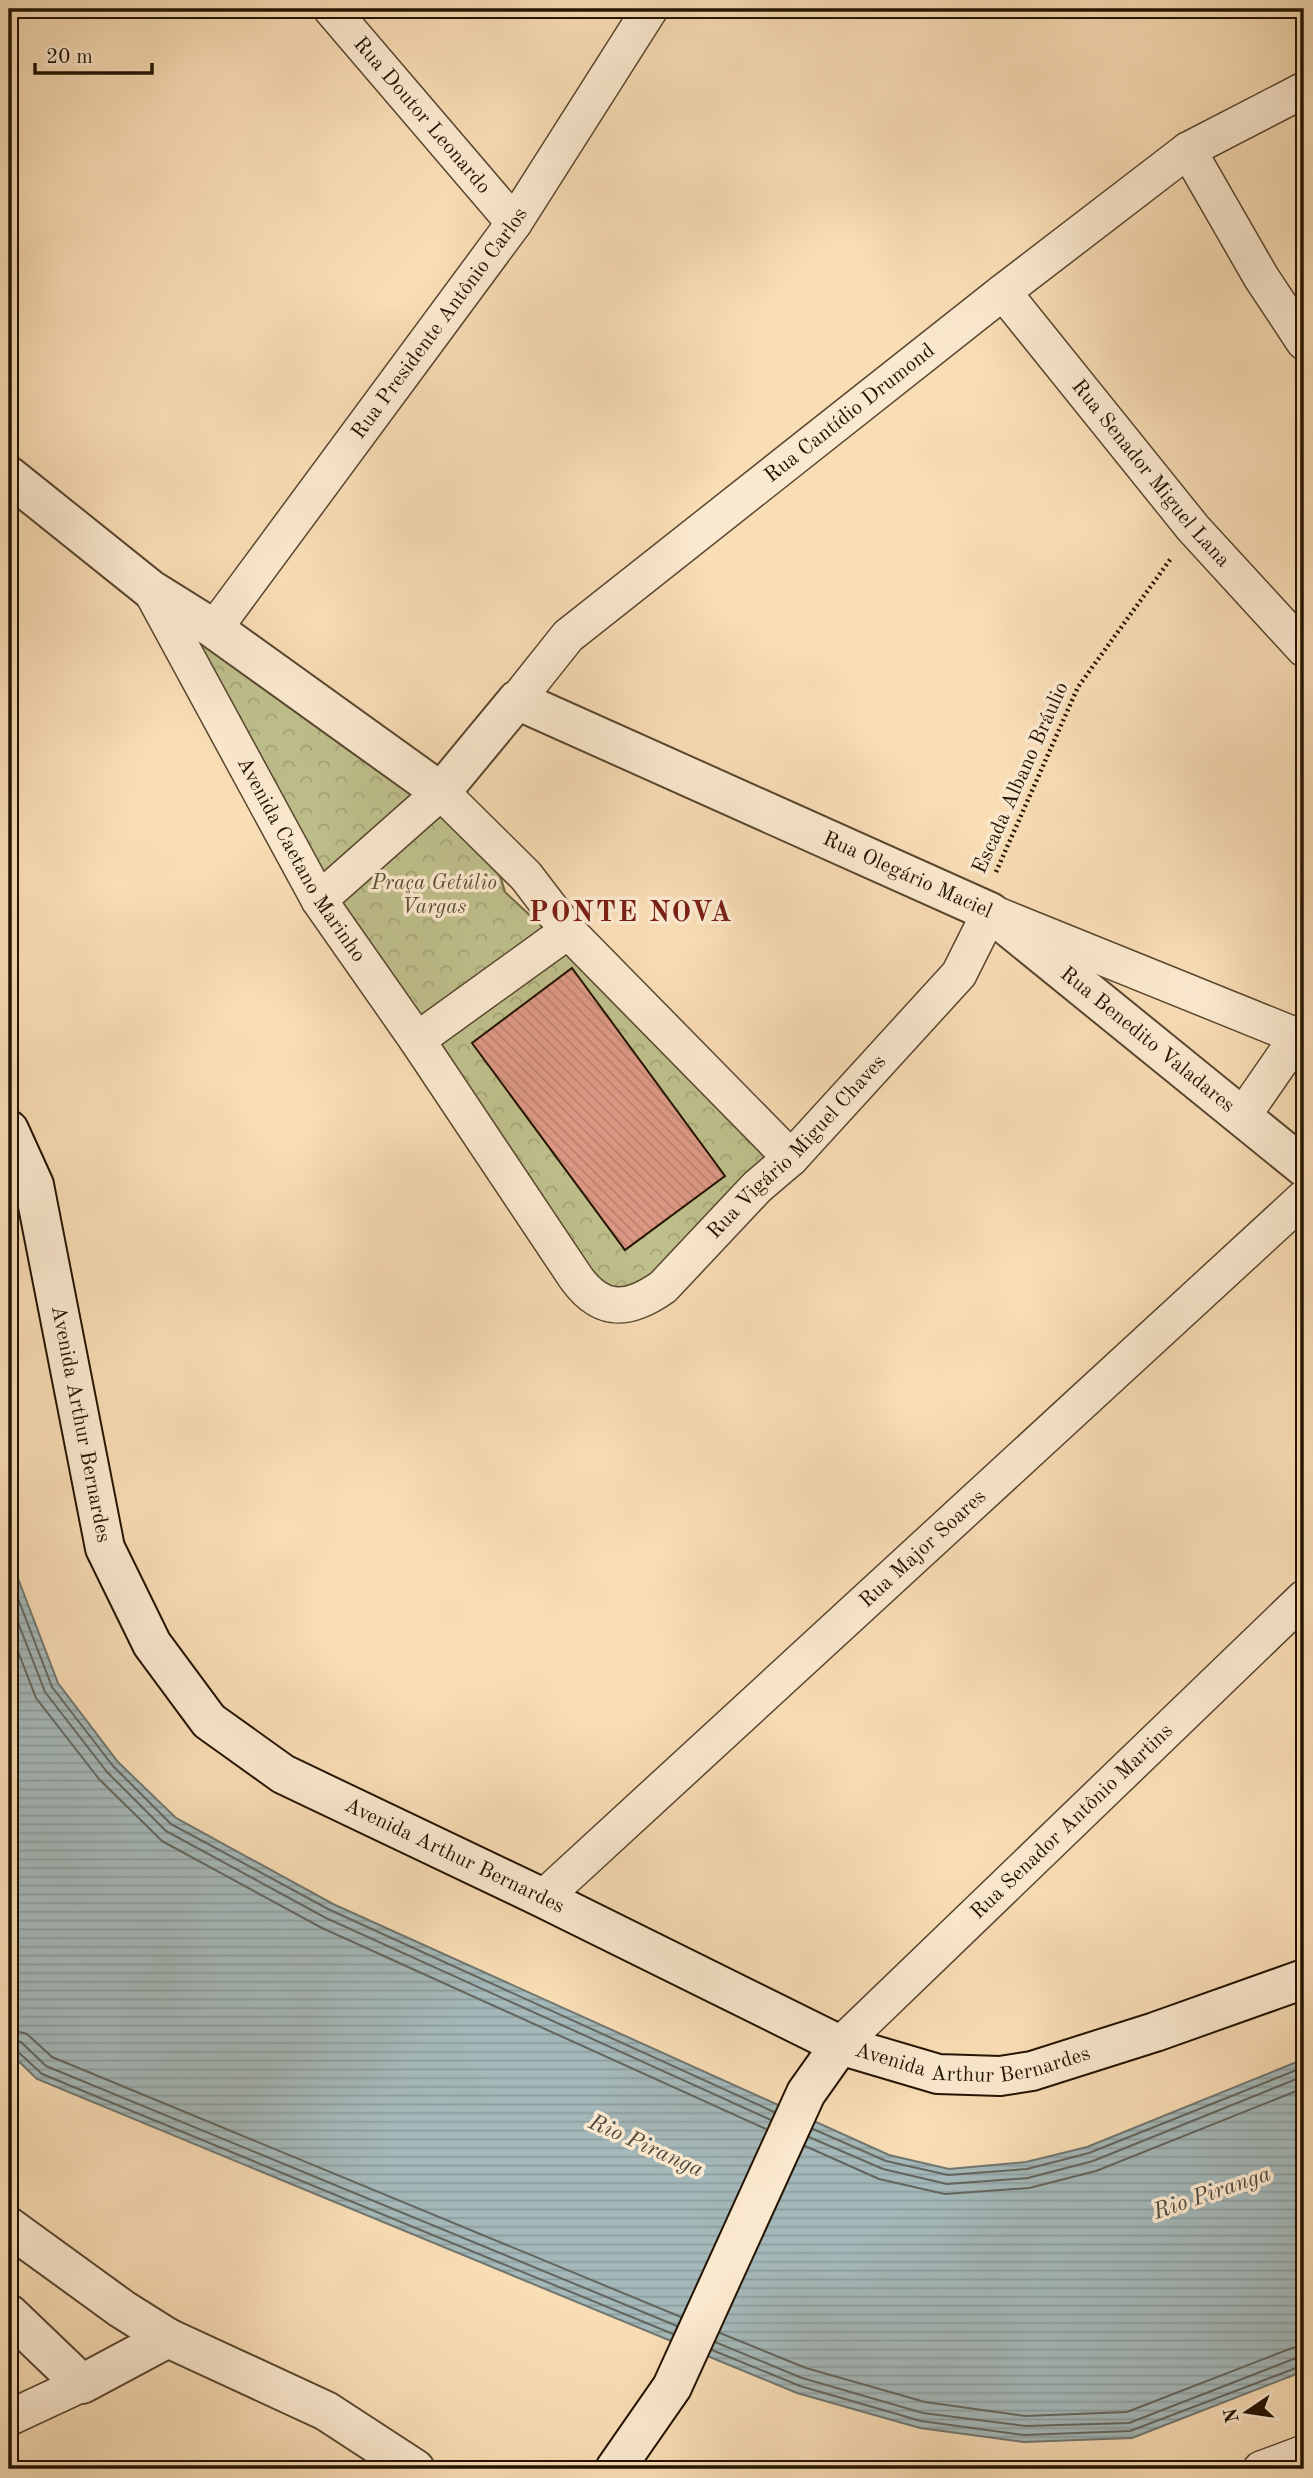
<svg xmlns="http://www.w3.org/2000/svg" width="1313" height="2478" font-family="'Old Standard TT',serif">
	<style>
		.park { fill: url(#park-crowns); stroke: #716a47; stroke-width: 2 }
		.water { fill: url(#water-rules); stroke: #707670; stroke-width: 2 }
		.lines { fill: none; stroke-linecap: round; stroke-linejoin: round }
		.shore { stroke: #64665e; stroke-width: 2 }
		.building { fill: url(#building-back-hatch); stroke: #231302; stroke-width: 2 }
		.minor-casing { stroke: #58462f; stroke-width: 38 }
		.tertiary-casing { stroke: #58462f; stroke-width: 42 }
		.secondary-casing { stroke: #231302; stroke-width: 42 }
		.path { stroke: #231302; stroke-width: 4.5; stroke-dasharray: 2 3.5; stroke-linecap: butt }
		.minor { stroke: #fbe9cf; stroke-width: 35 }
		.tertiary { stroke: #fbe9cf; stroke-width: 38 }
		.secondary { stroke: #fbe9cf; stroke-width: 38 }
		.labels { text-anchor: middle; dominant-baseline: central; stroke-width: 7; stroke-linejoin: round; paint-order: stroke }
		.street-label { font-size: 21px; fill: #231302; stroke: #fbe9cf }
		.park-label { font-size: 21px; font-style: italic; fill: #5a5032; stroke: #fbe9cf }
		.water-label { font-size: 23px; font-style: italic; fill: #504d42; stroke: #fbe9cf }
		.district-label { font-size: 28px; font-weight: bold; letter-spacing: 2px; fill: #7a1f14; stroke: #fbe9cf }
	</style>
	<defs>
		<pattern id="park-crowns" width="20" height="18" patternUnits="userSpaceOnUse" patternTransform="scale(1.75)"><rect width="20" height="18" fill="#bfc08c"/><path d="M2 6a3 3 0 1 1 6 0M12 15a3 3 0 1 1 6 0" fill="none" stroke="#a4a477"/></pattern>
		<pattern id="water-rules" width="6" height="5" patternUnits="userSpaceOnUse" patternTransform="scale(1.75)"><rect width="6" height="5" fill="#a4b8b9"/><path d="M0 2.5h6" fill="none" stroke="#8d9d9d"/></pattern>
		<pattern id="building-back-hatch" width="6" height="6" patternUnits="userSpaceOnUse" patternTransform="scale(1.75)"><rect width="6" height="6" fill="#dd9884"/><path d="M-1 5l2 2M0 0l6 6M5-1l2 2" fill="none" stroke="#bd8270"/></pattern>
	</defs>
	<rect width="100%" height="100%" fill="#f9ddb5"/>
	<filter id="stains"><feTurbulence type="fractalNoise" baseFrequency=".00286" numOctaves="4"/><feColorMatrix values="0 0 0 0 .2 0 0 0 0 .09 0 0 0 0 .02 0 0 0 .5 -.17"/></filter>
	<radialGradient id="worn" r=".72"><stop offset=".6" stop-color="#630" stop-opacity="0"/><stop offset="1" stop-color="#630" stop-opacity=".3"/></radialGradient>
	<path class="park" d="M150 589 441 792 499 872 505 892 791 1158 640 1300 583 1287 319 900Z"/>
	<path class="water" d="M9 1555 58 1683 118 1762 176 1818 333 1904 889 2155 949 2169 1026 2162 1087 2147 1304 2059V2371L1132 2438 1024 2442 920 2428 797 2393 37 2079 9 2052Z"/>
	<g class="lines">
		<g class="shore">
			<path d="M9 1575 52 1687 113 1766 171 1824 330 1910 774 2112"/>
			<path d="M9 1599 45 1692 107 1772 166 1831 326 1918 771 2120"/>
			<path d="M9 1628 36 1698 99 1779 162 1841 322 1928 766 2129"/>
			<path d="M9 2029 27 2034 52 2057 681 2317"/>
			<path d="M9 2039 21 2042 46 2066 677 2326"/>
			<path d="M9 2048 16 2050 42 2074 673 2334"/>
			<path d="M813 2129 886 2161 948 2175 1027 2169 1089 2153 1304 2067"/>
			<path d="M809 2137 883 2169 947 2184 1028 2178 1093 2161 1304 2076"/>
			<path d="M805 2146 879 2179 945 2194 1029 2188 1096 2171 1304 2088"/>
			<path d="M720 2333 806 2368 925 2402 1025 2416 1127 2412 1292 2348 1304 2346"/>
			<path d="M715 2342 802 2378 923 2413 1025 2426 1129 2423 1296 2358 1304 2356"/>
			<path d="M712 2350 800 2386 921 2421 1024 2435 1130 2431 1304 2365"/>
		</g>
	</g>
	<path class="building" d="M572 968 725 1176 625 1250 472 1043Z"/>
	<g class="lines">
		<defs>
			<g id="minor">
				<path id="s1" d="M331 9 514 223"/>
				<path d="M1188 150 1261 277 1304 342"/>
				<path id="s2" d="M1003 292 1193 528 1304 649"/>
				<path id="s3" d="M150 589 319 900 417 1040 576 1278C602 1314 629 1311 663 1287L757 1187 791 1158 959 974 990 912 1304 1039"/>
				<path id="s4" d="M214 629 514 223 650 9"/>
				<path id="s5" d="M517 700 568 636 1003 292 1188 150 1304 90"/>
				<path d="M319 900 441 792 526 876 568 931 791 1158"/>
				<path d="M417 1040 568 931"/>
				<path d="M1242 1117 1298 1036"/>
				<path id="s6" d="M543 1898 1304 1198"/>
				<path id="s7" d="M840 2045 1304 1598"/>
				<path d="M9 2418 82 2384"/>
				<path d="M1261 2469 1304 2453"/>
			</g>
			<g id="tertiary">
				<path id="s8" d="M9 476 150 589 214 629 441 792 517 700 990 912 1304 1167"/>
				<path d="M9 2227 122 2309 168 2338 326 2411 415 2469"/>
				<path d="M9 2314 82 2384 168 2338"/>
			</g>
			<g id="secondary">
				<path id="s9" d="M9 1130 34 1185 105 1548 152 1644 209 1721 283 1774 543 1898 840 2045 938 2074 1000 2076 1032 2071 1155 2032 1304 1979"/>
				<path d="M615 2469 672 2387 806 2093 840 2045"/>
			</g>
		</defs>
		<use href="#minor" class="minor-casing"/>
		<use href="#tertiary" class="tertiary-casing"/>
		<use href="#secondary" class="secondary-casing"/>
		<path class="path" d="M996 872 1078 687 1172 557"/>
		<use href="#minor" class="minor"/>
		<use href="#tertiary" class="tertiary"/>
		<use href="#secondary" class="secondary"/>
	</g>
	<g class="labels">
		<g class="street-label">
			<text stroke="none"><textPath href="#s1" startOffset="140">Rua Doutor Leonardo</textPath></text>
			<text stroke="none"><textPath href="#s4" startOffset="380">Rua Presidente Antônio Carlos</textPath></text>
			<text stroke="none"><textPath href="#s5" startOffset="441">Rua Cantídio Drumond</textPath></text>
			<text stroke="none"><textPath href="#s2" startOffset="234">Rua Senador Miguel Lana</textPath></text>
			<text transform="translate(1021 778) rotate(-66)">Escada Albano Bráulio</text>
			<text stroke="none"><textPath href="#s3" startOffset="310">Avenida Caetano Marinho</textPath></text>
			<text stroke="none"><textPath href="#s8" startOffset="1083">Rua Olegário Maciel</textPath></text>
			<text stroke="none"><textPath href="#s8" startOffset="1376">Rua Benedito Valadares</textPath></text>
			<text stroke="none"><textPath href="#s3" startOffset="1106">Rua Vigário Miguel Chaves</textPath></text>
			<text stroke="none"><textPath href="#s9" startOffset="304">Avenida Arthur Bernardes</textPath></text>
			<text stroke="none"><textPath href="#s6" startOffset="516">Rua Major Soares</textPath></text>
			<text stroke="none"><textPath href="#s7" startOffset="322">Rua Senador Antônio Martins</textPath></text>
			<text stroke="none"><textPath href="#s9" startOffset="914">Avenida Arthur Bernardes</textPath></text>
			<text stroke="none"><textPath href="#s9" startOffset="1480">Avenida Arthur Bernardes</textPath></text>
		</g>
		<g class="park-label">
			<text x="434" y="883">Praça Getúlio<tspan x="434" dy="24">Vargas</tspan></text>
		</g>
		<g class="water-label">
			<text transform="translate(646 2146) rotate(24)">Rio Piranga</text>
			<text transform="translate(1212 2193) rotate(-19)">Rio Piranga</text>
		</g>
		<g class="district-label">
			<text x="631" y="914">PONTE NOVA</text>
		</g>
	</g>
	<rect width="1313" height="2478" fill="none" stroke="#f9ddb5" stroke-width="35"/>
	<rect x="10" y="10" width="1292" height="2457" fill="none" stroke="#231302" stroke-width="3.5"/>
	<rect x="18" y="18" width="1278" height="2443" fill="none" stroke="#231302" stroke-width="2"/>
	<g transform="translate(1247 2412) rotate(257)" stroke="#fbe9cf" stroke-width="5" paint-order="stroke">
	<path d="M0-5L12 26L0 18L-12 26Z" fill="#231302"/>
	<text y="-10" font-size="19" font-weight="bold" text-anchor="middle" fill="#231302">N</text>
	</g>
	<path d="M35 63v10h117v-10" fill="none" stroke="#231302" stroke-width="3.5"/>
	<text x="46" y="63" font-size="21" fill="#231302" stroke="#fbe9cf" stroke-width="5" paint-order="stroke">20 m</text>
	<rect width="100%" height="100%" filter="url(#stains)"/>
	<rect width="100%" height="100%" fill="url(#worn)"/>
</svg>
